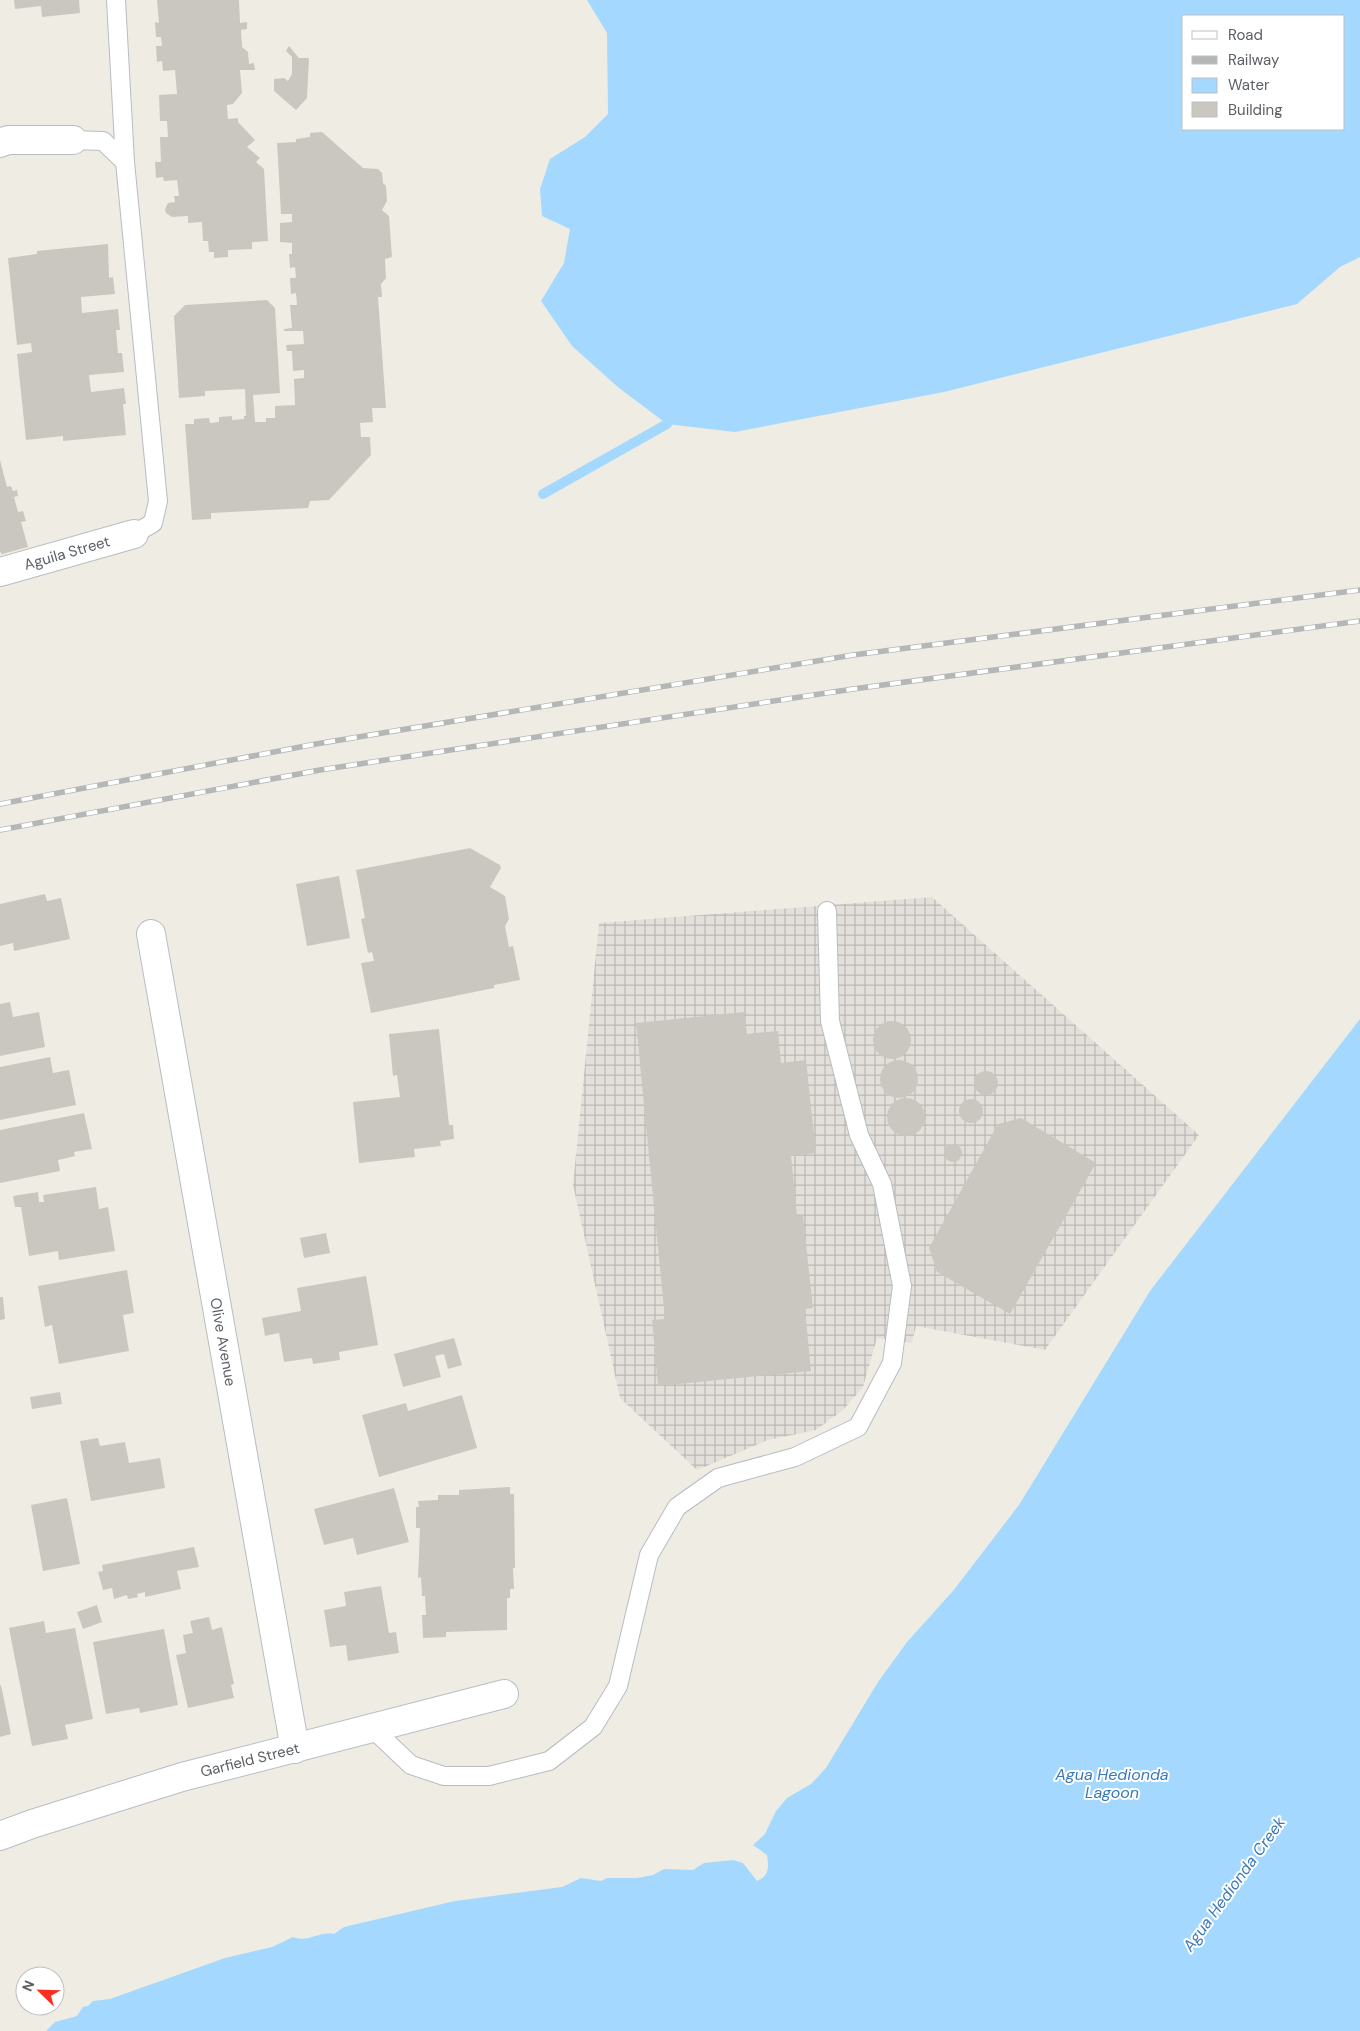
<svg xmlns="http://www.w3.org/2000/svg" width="1360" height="2031" font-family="'DM Sans',sans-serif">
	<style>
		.industrial { fill: url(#industrial-grid) }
		.water { fill: #a4d8ff; fill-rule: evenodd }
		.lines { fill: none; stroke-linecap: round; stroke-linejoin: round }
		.stream { stroke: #a4d8ff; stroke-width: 10 }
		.building { fill: #cac7c0 }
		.lane-casing { stroke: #b8bcc1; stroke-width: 20 }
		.street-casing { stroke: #b8bcc1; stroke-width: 30 }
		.secondary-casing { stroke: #b9bdc3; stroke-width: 30 }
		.lane { stroke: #fff; stroke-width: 18 }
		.street { stroke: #fff; stroke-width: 28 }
		.secondary { stroke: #fff; stroke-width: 28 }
		.rail-casing { stroke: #b5b6b6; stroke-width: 5.5 }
		.rail { stroke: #fff; stroke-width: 4; stroke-dasharray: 11; stroke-linecap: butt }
		.labels { text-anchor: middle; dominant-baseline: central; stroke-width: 4; stroke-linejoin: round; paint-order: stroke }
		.street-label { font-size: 15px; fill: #5b6065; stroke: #fff }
		.water-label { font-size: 16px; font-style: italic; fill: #3878b9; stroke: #fff }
	</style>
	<defs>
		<pattern id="industrial-grid" width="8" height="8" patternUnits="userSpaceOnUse" patternTransform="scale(1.25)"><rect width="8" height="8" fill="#e3e0db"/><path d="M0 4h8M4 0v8" fill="none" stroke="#bbb9b5"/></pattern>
	</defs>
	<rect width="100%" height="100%" fill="#efede3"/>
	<path class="industrial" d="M932 897 1199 1135 1045 1350 916 1326 912 1343 877 1338 863 1387 843 1410 816 1430 768 1440 697 1470 620 1398 573 1185 599 923Z"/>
	<g class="water">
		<path d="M587 0H1360V257L1340 267 1297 304 944 392 735 432 667 424 619 388 572 346 541 301 564 263 570 229 542 216 540 189 550 159 585 137 608 114 607 33ZM1184 16H1344V129H1184Z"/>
		<path d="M1360 1019V2031H46L55 2022 77 2016 83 2007 88 2006 93 2001 110 1999 225 1958 272 1947 293 1937C308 1943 319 1931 334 1934L344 1927 455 1901 562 1887 581 1878 601 1881 607 1878H637L653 1875 664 1869 693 1870 704 1863 733 1860 743 1863 757 1881C769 1876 769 1868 767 1855L753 1845 765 1834 776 1811 787 1798 811 1784 826 1768 878 1682 907 1642 953 1591 1019 1505 1150 1291Z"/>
	</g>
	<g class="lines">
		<path class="stream" d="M543 494 667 424"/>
	</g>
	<g class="building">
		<path d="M14 0H79L80 13 42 17 41 6 15 9Z"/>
		<path d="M157 0H239L240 23 247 22V29L241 30 242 47 248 52 249 64 254 63 255 70H240L242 93 233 104 227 105 228 119 238 118V122L255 140 247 147 260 158 256 162 264 169 268 241 252 242V249L228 250V257L214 258V252H209L208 241H203L202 222 188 223V216L172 217 166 213 165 209 168 203 175 202 174 196H179L177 180 164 181 163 177 156 178 155 162H161L160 137H168L167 121H160L159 95 177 94 175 70 163 71 162 61 157 62 156 46H162L161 37H156L155 22 159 23Z"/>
		<path d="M289 46 299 58H309L307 98 296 110 274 91V79L284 78 288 81 292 74V57L286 51Z"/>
		<path d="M322 132 363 168 378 169 382 173 383 183 386 186 387 201 382 210 389 216 392 257 385 259 386 278 381 284 382 297H378L386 408H372L373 422 360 423 361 437H370L371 455 329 500 310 501 308 508 211 513V519L192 520 185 424H194V419L209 418 210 423 219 422V417L232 416V420L244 419V416H246L245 389 205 391V396L179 398 174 316 185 305 267 300 275 308 280 393 253 395 255 422H266V418H275V406L295 405 294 379 304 378V370L293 371 292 351H287L286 345 304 344 303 331H284V329L292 328 290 305H297L296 293 291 294 290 278H296L295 267 290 268 289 254H292V243L280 242V223L292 222V214H281L277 143 296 142V139L310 137V133Z"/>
		<path d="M108 244 109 278 113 277 115 294 81 297 82 313 118 309 120 330H116L118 353H122L124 372 89 375 91 392 124 388 126 404H123L126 435 63 441V436L26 440 17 354 32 352 31 343 17 345 8 258 37 254V251Z"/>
		<path d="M0 460 7 487 11 486 13 491 17 490 18 496 14 497 18 512 23 511 26 521 21 522 28 547 2 554 0 552Z"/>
		<path d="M470 848 500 865 501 868 490 887 505 896 509 919 505 926 509 947 513 946 520 980 494 985V988L371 1013 361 963 374 961 372 952 368 953 361 919 365 918 356 870Z"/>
		<path d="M339 876 350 938 307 946 296 884Z"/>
		<path d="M45 894 47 901 61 898 70 939 14 951 13 943 0 946V904Z"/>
		<path d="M10 1002 13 1017 39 1012 45 1047 0 1056V1004Z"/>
		<path d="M744 1012 747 1034 778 1031 781 1063 806 1060 816 1153 791 1156 797 1216H803L813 1308 805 1309 811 1371 658 1386 652 1320 665 1319 636 1023Z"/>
		<circle cx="892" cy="1040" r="19"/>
		<path d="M439 1029 449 1125H453L454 1139 440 1141 441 1146 414 1149 415 1157 359 1163 353 1102 400 1097 397 1075 393 1076 389 1034Z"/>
		<path d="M50 1057 53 1073 69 1070 76 1105 0 1120V1067Z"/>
		<circle cx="899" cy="1079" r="19"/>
		<circle cx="986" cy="1083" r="12"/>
		<circle cx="906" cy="1117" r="19"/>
		<circle cx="971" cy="1111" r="12"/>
		<path d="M84 1113 92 1149 74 1152 75 1156 58 1160 60 1171 0 1183V1130Z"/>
		<path d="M1021 1118 1096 1163 1010 1314 937 1272 929 1248 998 1124Z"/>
		<circle cx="953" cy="1153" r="9"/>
		<path d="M96 1187 99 1209 108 1207 115 1251 59 1260 58 1251 29 1256 21 1207H15L13 1196 38 1192 39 1202H44L43 1195Z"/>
		<path d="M326 1233 330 1253 304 1258 300 1238Z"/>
		<path d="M127 1270 134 1313 123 1315 129 1351 59 1364 52 1325 45 1327 38 1286Z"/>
		<path d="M366 1276 378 1345 339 1352 340 1360 313 1364 312 1358 284 1362 279 1333 265 1336 262 1318 301 1311 297 1288Z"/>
		<path d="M0 1297H3L5 1319 0 1320Z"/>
		<path d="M454 1338 462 1365 448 1369 444 1354 435 1356 441 1377 403 1387 394 1354Z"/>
		<path d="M60 1392 62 1404 32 1409 30 1397Z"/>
		<path d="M462 1395 477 1448 379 1477 362 1415 406 1403 408 1411Z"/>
		<path d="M98 1438 100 1446 125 1442 129 1463 160 1458 165 1488 91 1501 80 1441Z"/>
		<path d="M510 1487V1494H514L515 1568H513L514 1589H510V1598H507V1630L446 1632V1637L423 1638 422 1615H426L425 1596H422L421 1577 418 1578 420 1528H416V1507H419L418 1501 438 1500V1495H459V1490Z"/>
		<path d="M394 1488 409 1542 357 1555 353 1538 324 1545 314 1509Z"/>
		<path d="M67 1498 80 1564 43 1571 31 1505Z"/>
		<path d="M194 1547 199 1567 177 1571 181 1589 145 1597V1592L137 1594 138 1597 128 1599 127 1595 114 1599 112 1588 103 1590 98 1572 103 1571 102 1565Z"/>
		<path d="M381 1586 389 1633 396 1632 399 1653 348 1661 346 1645 330 1647 324 1610 346 1606 344 1592Z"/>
		<path d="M97 1605 102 1622 83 1629 77 1612Z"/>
		<path d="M209 1617 212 1630 222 1627 234 1684 231 1685 234 1698 188 1708 176 1655 186 1653 183 1635 193 1633 190 1621Z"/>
		<path d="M44 1621 46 1633 75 1628 93 1719 65 1725 68 1739 32 1746 9 1628Z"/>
		<path d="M164 1629 178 1705 140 1713 139 1708 106 1714 93 1642Z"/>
		<path d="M1 1685 11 1734 0 1737V1686Z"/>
	</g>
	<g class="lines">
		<defs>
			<g id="lane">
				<path d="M116 0 125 162"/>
				<path d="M73 140 103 141 125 162 158 501 153 523 134 534"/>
				<path d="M373 1729 411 1765 444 1776H489L549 1761 593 1727 618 1686 649 1555 677 1507 718 1478 795 1457 858 1427 892 1363 902 1286 882 1184 859 1135 830 1021 827 911"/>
			</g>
			<g id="street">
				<path d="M0 143 8 140H73"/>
				<path d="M0 572 134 534"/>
				<path d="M151 934 295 1749"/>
			</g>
			<path id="secondary" d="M0 1836 32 1824 182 1777 504 1694"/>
		</defs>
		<use href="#lane" class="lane-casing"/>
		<use href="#street" class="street-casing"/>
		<use href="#secondary" class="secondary-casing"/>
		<use href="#lane" class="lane"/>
		<use href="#street" class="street"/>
		<use href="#secondary" class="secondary"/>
		<defs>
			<g id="rail">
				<path d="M0 804 316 744 853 655 1360 590"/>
				<path d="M0 830 320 770 431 753 853 689 1360 621"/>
			</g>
		</defs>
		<use href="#rail" class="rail-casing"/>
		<use href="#rail" class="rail"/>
	</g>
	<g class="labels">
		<g class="street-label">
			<text transform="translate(67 553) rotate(-16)">Aguila Street</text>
			<text transform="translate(223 1342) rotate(80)">Olive Avenue</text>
			<text transform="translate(250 1760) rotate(-14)">Garfield Street</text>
		</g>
		<g class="water-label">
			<text x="1112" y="1774">Agua Hedionda<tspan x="1112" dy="18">Lagoon</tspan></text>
			<text transform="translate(1234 1884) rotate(-54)">Agua Hedionda Creek</text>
		</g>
	</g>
	<rect x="1182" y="15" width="162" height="115" fill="#ffffff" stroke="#bdbfc1"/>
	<rect x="1192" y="31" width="25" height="8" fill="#ffffff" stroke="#bdbfc1"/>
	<text x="1228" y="40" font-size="15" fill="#5b6065">Road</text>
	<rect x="1192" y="56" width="25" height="8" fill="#b5b6b6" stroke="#bdbfc1"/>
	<text x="1228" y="65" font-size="15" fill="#5b6065">Railway</text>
	<rect x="1192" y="78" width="25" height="15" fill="#a4d8ff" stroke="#bdbfc1"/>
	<text x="1228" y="90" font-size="15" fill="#5b6065">Water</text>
	<rect x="1192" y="102" width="25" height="15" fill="#cac7c0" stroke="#bdbfc1"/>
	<text x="1228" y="115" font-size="15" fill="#5b6065">Building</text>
	<g transform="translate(40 1991) rotate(293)"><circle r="24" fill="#ffffff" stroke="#bdbfc1"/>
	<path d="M0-4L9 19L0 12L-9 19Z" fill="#f73022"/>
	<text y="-8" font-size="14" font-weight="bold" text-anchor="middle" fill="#5b6065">N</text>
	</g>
</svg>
